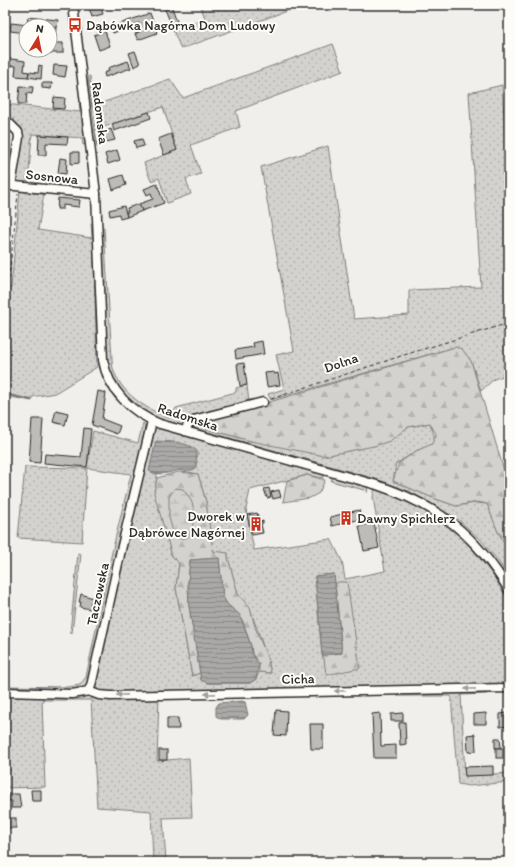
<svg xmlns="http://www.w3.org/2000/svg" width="514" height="867" font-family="Itim,sans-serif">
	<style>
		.grass { fill: url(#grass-dots); stroke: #7f7e7d; fill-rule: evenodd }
		.forest { fill: url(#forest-firs); stroke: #7f7e7d }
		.wetland { fill: url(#wetland-marsh); stroke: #7f7e7d }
		.water { fill: url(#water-rules); stroke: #777775 }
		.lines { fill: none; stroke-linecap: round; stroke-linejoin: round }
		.stream { stroke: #777775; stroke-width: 2 }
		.building { fill: #bdbcb8; stroke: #2b2b2b }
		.minor-casing { stroke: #2b2b2b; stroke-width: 11 }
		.path { stroke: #2b2b2b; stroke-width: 1; stroke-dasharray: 4 3; stroke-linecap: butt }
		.minor { stroke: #fdfcf7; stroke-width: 8 }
		.oneway { fill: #9e9e9b }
		.labels { text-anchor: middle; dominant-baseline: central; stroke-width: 4; stroke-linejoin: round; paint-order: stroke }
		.poi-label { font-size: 14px; fill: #2b2b2b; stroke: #fdfcf7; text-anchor: start }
		.street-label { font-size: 14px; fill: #2b2b2b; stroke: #fdfcf7 }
	</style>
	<defs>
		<pattern id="grass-dots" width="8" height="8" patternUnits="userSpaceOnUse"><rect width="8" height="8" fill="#d3d2cf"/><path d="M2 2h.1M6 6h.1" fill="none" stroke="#b5b4b2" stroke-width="1.8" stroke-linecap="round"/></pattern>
		<pattern id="forest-firs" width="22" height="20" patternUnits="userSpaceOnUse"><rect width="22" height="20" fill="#d3d2cf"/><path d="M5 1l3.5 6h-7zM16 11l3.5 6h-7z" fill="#b5b4b2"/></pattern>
		<pattern id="wetland-marsh" width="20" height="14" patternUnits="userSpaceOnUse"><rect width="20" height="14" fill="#d3d2cf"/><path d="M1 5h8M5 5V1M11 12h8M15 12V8" fill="none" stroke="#b5b4b2"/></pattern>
		<pattern id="water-rules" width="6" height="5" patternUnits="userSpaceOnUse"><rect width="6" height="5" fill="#aaa9a7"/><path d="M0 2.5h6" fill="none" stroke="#8b8a88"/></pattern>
	</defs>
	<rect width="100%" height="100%" fill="#f0efeb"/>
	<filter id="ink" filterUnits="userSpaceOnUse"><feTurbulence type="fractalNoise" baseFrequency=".025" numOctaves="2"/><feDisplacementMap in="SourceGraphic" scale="8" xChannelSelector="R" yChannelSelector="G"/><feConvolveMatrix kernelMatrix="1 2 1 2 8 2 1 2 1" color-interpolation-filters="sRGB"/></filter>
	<g filter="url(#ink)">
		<g class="grass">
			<path d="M200 5H303L181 49 173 30 205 18Z"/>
			<path d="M333 44 343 71 236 111 240 127 191 145 201 174 186 179 191 194 167 203 159 178 151 181 144 163 177 150 163 107 95 130 98 147H97L88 77 90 76 93 106 170 79 183 98Z"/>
			<path d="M502 85 509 198V374L494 379 481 391 471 361 455 347 271 400 268 394 284 389 276 355 294 351 261 167 328 146 354 319 409 315V290L481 287 469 93Z"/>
			<path d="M82 100 85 124 82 125V132L86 133 87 144 83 145 82 138 32 134 28 184 90 190V192L17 185V183H15L22 133 5 116V104L80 112 79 101Z"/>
			<path d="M20 191 44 194 38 230 92 238 91 223H93L97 367 55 393 32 397V401L5 396V298L6 288H11Z"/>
			<path d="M101 227H104L112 359C112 364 113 370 115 374 125 396 147 409 169 418L176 408 236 392V388L247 385 249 403 199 415 182 427C149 417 112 398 107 361Z"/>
			<path d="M205 420 204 428 251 441 408 427 430 423 434 435V444L416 451 396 464 393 481 433 498 456 506 475 503 488 504 498 532 509 549V579L498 561 481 540 459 520 409 491 373 478 191 427 196 423Z"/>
			<path d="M143 423 145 425V429L90 678C87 684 86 688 79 690H5V686L68 687 80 685 86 677 112 552 131 474 87 468 82 542 18 538 25 467 87 468 93 431 138 443Z"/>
			<path d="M156 427 323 473V478L307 475 250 490 246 509 254 550 331 539 342 561 345 579 385 571 373 497 375 488 407 500 435 516 453 529 472 548 494 577 509 602V684L422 687 99 693 94 689 141 478 154 429ZM198 456 184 469 178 470 198 474 206 502 213 552 228 553V558L238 595 250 609 267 657 271 673 259 672 256 679 250 683H208L201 680 200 673 192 676 176 588 179 563 172 556 155 492 157 474ZM334 574 342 653 322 655 315 576Z"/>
			<path d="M333 476 368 486 367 493 364 490 331 481Z"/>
			<path d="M78 553 81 554 72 633H70Z"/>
			<path d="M487 691V694L461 695 465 776 509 773V782L469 786 458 784 451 696H397L405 693Z"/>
			<path d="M5 695 76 697 88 695 159 697 157 761 189 758 192 817 163 818 166 862H153L151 811 97 807 91 700H42L45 787 5 788Z"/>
		</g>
		<g class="forest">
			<path d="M455 347 462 349 471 361 509 487V549L498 532 487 504 478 502 456 506 433 498 393 481 399 463 416 451 432 444 436 434 430 423 408 427 390 441 374 446 324 456 251 441 204 428 205 420H209Z"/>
			<path d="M178 472 198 474 206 502 213 551 228 553V558L238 594 250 608 255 627 267 657 271 673 259 672V664L252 654 251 646 243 621 227 604 223 597 219 558 190 560 188 582 189 606 200 673 192 676 176 588 179 563 172 556 154 493 157 478Z"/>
			<path d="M307 475 325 480 319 493 310 498 283 502 287 481Z"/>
			<path d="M338 582H347L360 668 326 675 324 659 322 655 342 653 335 584Z"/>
		</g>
		<path class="wetland" d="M175 488 183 489C197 505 197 518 188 537L180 539 173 532 169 517V497Z"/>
		<g class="water">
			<path d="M156 441C171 442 186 441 197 451L196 468C191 472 186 469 180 470 169 472 160 477 149 471Z"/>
			<path d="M219 558 223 597 227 604 240 615 251 646 252 654 259 664 256 679 250 683H208L201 680 189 606 188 582 190 560Z"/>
			<path d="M334 574 342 653 322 655 315 576Z"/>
			<path d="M242 701 245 702 248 715 244 719H221L216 716V707L219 703Z"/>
		</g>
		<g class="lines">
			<path class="stream" d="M5 394 31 400"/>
		</g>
		<g class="building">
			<path d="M97 5H100L103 14 92 17 89 7Z"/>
			<path d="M171 5 178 24 172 26 164 7Z"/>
			<path d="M150 13 157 33 138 40 135 34 141 31 139 23 113 33 111 27Z"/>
			<path d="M28 17 58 20 57 27 27 24Z"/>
			<path d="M11 23 37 26H26V33L10 31Z"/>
			<path d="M50 27 56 28 55 36H50Z"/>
			<path d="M105 31 110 46 99 50 94 35Z"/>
			<path d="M50 43H63V53H48V50H50Z"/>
			<path d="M135 51 140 64 134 67 129 53Z"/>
			<path d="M5 58 25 61 24 71 29 72 28 77 15 76 16 66 5 65Z"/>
			<path d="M128 61 131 68 105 77 104 73 109 71 108 68Z"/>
			<path d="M39 65 42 66 41 79 28 77 29 72 38 73Z"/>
			<path d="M54 65 67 66 65 77 53 75Z"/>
			<path d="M42 83H52L51 89 42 88Z"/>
			<path d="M20 86 33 87 32 94 27 93 26 104H18Z"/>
			<path d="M54 97 65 98 64 109 53 108Z"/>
			<path d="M149 112 151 118 114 131 112 124Z"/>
			<path d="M111 129 115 140 106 142 103 132Z"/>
			<path d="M171 134 177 150 164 155 158 139Z"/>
			<path d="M39 135 68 137 67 144 46 143V155H38Z"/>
			<path d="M142 139 144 146 136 148 134 141Z"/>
			<path d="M117 150 120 160 108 164 105 154Z"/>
			<path d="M71 152H79V163L71 164Z"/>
			<path d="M60 158 67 159 66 174 58 173Z"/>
			<path d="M123 175 126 185 113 190 110 179Z"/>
			<path d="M46 177 66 179V184L46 182Z"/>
			<path d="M157 184 164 203 142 211 139 204 153 199 151 193 147 195 144 189Z"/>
			<path d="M58 198 80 200 79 207 63 205V209H57Z"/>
			<path d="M139 204 142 211 127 217 126 212H128L127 208Z"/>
			<path d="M124 206 127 217 120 219 119 214 110 216 109 210Z"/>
			<path d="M5 222H8L7 236H5Z"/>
			<path d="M262 341 264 354 236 359 235 350 254 347 253 343Z"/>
			<path d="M244 363 247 385 240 386 237 364Z"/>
			<path d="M274 372V374L278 373 280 385 267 387 265 373Z"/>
			<path d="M98 391 106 393 102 419 120 426 117 434 92 425Z"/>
			<path d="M56 410 68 413 65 425 53 422Z"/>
			<path d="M32 419H43L40 463 29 462Z"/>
			<path d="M84 428 91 429 87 467 44 463 45 454 81 457Z"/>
			<path d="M269 488 271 497 267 498 264 489Z"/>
			<path d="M279 490 281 497 273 499 271 492Z"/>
			<path d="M359 510 361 519 332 526 330 517Z"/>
			<path d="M257 513 260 522 263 521V523L261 524 263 533 252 535 247 515Z"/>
			<path d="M374 523 379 548 364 551 359 526Z"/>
			<path d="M81 594 93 598 92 602 91 601 90 609 80 607 81 602H79Z"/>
			<path d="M276 710 287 711 286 736 274 735Z"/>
			<path d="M380 713 381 746 396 745V758H374L372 714Z"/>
			<path d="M403 713V721H391V714Z"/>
			<path d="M486 713V724H474V714Z"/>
			<path d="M507 713V717H509V726L500 727V714Z"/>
			<path d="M167 718H178L179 729H167Z"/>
			<path d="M405 722 406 744 400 745 399 723Z"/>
			<path d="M310 724H323V749H311Z"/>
			<path d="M475 734 476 751 468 752 467 735Z"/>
			<path d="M495 738H500L501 748H495Z"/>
			<rect x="496" y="748" width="7" height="10"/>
			<rect x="159" y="750" width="8" height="10"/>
			<path d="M493 766V775L465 776 464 767Z"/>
			<path d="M31 790H41V801H32Z"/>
			<path d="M7 794H19L21 808H11L12 801H7Z"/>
			<rect x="8" y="818" width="8" height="10"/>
		</g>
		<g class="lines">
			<defs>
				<g id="minor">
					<path d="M73 5 96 194 103 360C108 390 132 413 160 424L377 485C439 506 475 534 509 590"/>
					<path d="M5 119 18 132 19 137 11 186"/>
					<path d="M5 185 96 194"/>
					<path d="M185 431 188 425 197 419 263 402"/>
					<path d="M88 691 99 695 111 696 509 688"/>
					<path d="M5 692 72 694 84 692 88 691 91 686 121 550 152 421"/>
				</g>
			</defs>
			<use href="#minor" class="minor-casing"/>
			<g class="path">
				<path d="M8 286 18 194"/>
				<path d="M271 399 404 355 509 323"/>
			</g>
			<use href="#minor" class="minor"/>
		</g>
		<defs><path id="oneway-solid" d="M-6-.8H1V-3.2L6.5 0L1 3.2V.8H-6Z"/></defs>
		<g class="oneway">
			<use href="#oneway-solid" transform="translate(470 689) rotate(179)"/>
			<use href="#oneway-solid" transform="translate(340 691) rotate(179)"/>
			<use href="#oneway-solid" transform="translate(210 694) rotate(179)"/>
			<use href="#oneway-solid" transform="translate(122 695) rotate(179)"/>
		</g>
	</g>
	<defs>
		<symbol id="bus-bare" viewBox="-9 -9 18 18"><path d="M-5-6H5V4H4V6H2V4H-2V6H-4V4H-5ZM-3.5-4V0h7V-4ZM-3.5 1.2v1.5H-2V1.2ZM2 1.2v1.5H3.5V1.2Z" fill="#c8321e" stroke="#fdfcf7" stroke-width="2.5" paint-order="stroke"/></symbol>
		<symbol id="building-bare" viewBox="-9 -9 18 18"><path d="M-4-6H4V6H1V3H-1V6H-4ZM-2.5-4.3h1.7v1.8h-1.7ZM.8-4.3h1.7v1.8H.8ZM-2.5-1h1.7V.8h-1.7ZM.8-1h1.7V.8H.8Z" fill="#c8321e" stroke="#fdfcf7" stroke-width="2.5" paint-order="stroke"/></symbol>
	</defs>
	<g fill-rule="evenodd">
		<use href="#bus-bare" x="65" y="15" width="20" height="20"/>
		<use href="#building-bare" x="336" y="508" width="20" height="20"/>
		<use href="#building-bare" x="246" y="514" width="20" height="20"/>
	</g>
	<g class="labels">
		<g class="poi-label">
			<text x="86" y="25">Dąbówka Nagórna Dom Ludowy</text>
			<text x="245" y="516" text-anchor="end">Dworek w<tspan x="245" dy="16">Dąbrówce Nagórnej</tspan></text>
			<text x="357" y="518">Dawny Spichlerz</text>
		</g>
		<g class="street-label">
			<text transform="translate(100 113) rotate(83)">Radomska</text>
			<text transform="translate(52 177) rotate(6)">Sosnowa</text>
			<text transform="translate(341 363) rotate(-19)">Dolna</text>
			<text transform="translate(188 417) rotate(18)">Radomska</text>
			<text transform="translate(98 594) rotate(-78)">Taczowska</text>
			<text transform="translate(298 679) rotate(-1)">Cicha</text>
		</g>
	</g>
	<rect width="514" height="867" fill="none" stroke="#fdfcf7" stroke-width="20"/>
	<rect x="10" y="10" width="494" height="847" fill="none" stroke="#2b2b2b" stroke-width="1.5" filter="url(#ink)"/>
	<g transform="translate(38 38) rotate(10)"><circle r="19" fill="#fdfcf7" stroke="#a9a8a5"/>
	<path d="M0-3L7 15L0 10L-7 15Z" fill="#c8321e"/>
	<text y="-6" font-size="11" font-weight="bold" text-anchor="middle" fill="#2b2b2b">N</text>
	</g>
</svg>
